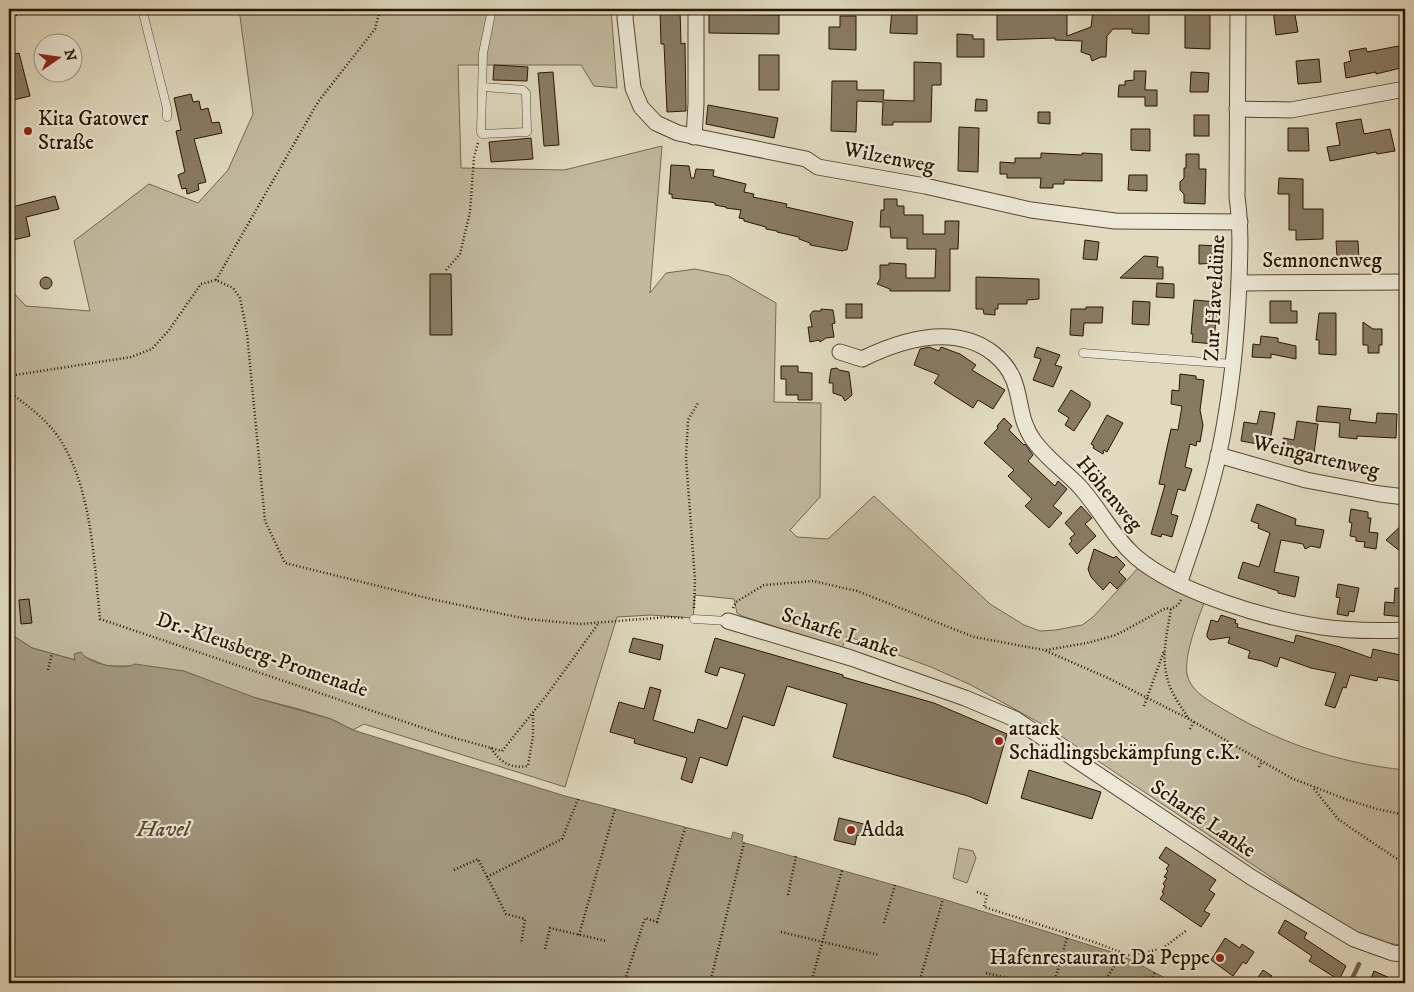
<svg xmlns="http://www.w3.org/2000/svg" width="1414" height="992" font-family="'IM FELL DW Pica',serif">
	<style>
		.green { fill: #c2b99f; stroke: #756750 }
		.water { fill: #a2977f; stroke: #71634c }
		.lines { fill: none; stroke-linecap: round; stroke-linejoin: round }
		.stream { stroke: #71634c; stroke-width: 4.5 }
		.building { fill: #887b64; stroke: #281500 }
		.service-casing { stroke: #564630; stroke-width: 9 }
		.minor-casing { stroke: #564630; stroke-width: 17 }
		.path { stroke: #281500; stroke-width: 2.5; stroke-dasharray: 1 2.5; stroke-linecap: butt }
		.service { stroke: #ece7d6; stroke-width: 8 }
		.minor { stroke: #ece7d6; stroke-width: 15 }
		.poi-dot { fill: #8f2418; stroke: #ece7d6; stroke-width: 2 }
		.labels { text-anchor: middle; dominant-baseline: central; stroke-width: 4.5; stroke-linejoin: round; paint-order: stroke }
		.poi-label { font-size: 21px; fill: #281500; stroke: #ece7d6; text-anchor: start }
		.street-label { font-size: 21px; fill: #281500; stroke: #ece7d6 }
		.water-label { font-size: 22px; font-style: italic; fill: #594933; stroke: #ece7d6 }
	</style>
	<rect width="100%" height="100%" fill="#e1dac0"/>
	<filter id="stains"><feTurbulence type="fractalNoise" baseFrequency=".004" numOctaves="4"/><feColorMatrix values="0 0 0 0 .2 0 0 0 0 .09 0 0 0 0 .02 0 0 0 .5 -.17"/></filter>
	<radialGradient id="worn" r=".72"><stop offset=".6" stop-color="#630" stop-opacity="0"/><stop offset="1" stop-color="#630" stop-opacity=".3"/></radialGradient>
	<g class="green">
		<path d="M239 9H611L617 88 594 86 581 65H458L461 168 564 170 662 146 650 293 666 273 695 269 729 276 776 303 774 402 821 403 820 497 790 530 797 537 828 539 874 496 990 604 1024 625 1040 631 1056 630 1082 625 1093 617 1140 566 1205 600C1198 620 1184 654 1187 674 1190 690 1206 699 1218 706 1276 742 1338 763 1405 770V946L1383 942 1356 934 1049 728 971 685 931 667 847 636 842 648 742 616 737 613 734 599 695 595 693 618 651 615 617 617 565 787 364 724 353 730 331 719 299 709 131 666H107L83 656 76 660 32 648 9 633V288L26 306 90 311 74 241 149 184 198 203 228 170 253 114Z"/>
		<path d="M959 848 973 851 976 858 967 883 953 878Z"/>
	</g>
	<path class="water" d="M9 633 32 648 75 660 74 654 81 652C87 664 124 671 135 664L184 671 256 698 331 719 353 730 565 796 731 839 733 832 743 835 742 842 943 899 1121 955 1175 983H9Z"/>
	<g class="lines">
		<path class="stream" d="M1350 983 1359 964"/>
	</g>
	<g class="building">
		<path d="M660 9H680L681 44 685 43 686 111 667 112 664 44H661Z"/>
		<path d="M892 9H917V34L890 33Z"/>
		<path d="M1273 9H1294L1298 32 1276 35Z"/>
		<path d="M1093 11 1122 14V12L1149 13V34L1132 33V29H1113L1107 36 1106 57H1101L1092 61 1090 55 1081 52 1082 41 1055 40V38L997 40V13L1067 14V36L1091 27Z"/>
		<path d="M709 14 779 15V34L709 33Z"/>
		<path d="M1185 14H1210V49L1185 48Z"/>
		<path d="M840 16H856V50L829 49V27H840Z"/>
		<path d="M957 34 973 35V39H984V57H957Z"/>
		<path d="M1404 45 1405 67 1376 74V72L1346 78 1344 63 1351 61 1349 51 1366 48 1367 52Z"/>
		<path d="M19 53 30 96 9 101V55Z"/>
		<rect x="759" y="55" width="20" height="35"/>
		<path d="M1319 59 1321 82 1298 84 1296 61Z"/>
		<path d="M914 62 941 63V85H932L931 122H893V125H882L883 102 857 101 856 132 831 131 832 81H857V90H884L883 100 914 101Z"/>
		<path d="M494 65 528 67 527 81 493 80Z"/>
		<path d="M1134 71H1146L1145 90H1157V106H1145V97H1118L1119 85H1125V81L1134 80Z"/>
		<path d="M553 72 559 145 544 146 538 73Z"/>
		<path d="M1191 72 1209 73 1208 92H1190Z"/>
		<path d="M191 94 193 102 199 101 201 110 208 108 212 123 219 122 222 133 194 139 206 182 198 184 199 190 187 194 186 188 182 189 178 175 185 172 176 131 181 130 174 98Z"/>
		<path d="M976 99 987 100V111H975Z"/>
		<path d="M708 105 778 118 774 138 706 124Z"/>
		<path d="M1038 112H1050V124L1038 123Z"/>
		<rect x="1194" y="115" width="15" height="21"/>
		<path d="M1361 119 1364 134 1390 129 1395 151 1377 154 1376 152 1330 161 1327 147 1340 145 1336 123Z"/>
		<path d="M959 127 979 128 978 172 958 171Z"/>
		<path d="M1288 128H1308L1309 151H1288Z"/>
		<path d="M1131 129H1150V151L1131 150Z"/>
		<path d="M531 138 533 159 491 162 489 142Z"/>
		<path d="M1041 153 1082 155V153L1102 154V181L1064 180V184H1053V188H1040L1041 178H1007V174H1000V162L1015 163V158H1041Z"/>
		<path d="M1186 154H1199V169H1206L1205 204 1184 203V194L1180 190V182L1184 178V168H1186Z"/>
		<path d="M671 165 689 166 691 178H694L696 169 714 170 713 176 746 184 744 192 754 194 753 197 787 204 786 207 853 222 847 250H844L843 251 810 245V243L799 239V237L777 232V231L766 229V227L744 221V219L739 218 741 210 726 208V207L715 205V203L710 202 672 198V194H669Z"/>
		<path d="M1129 175H1147V191L1128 190Z"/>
		<path d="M1279 178 1303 179V209H1323V239L1296 240V230H1289V194H1278Z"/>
		<path d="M55 196 59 209 26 217 30 236 9 241V220L14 219 12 207Z"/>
		<path d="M884 199H897V206H904V215H923V234H945V221H959L958 249H950V291H890V289L877 284 880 279V265H889V263L906 264V278H935L936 249H907V238H891L890 227H880L881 210H884Z"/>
		<path d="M1085 240 1099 242 1097 260 1083 259Z"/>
		<path d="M1336 241H1358L1359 260 1354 259 1351 264 1347 260 1343 259 1342 257H1337Z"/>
		<path d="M1199 245 1217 246V263L1199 264Z"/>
		<path d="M1144 256 1158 257 1157 267H1163V279L1120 278Z"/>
		<path d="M430 274H451L452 335H430Z"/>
		<path d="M976 277 1039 279V299L1027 300V304H998V309H995V315L984 314 983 309H976Z"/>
		<circle cx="46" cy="283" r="6"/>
		<path d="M1157 283 1174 284V298L1156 297Z"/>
		<path d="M1194 300 1217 302 1214 344 1192 342 1193 334H1191Z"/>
		<path d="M1133 301 1150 302 1149 325 1132 324Z"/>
		<path d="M1270 301H1291V311H1297V323H1270Z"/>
		<rect x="846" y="304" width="16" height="14"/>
		<path d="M1086 307H1103L1102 323H1084L1083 336 1070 335 1071 309H1086Z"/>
		<path d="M821 309 833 310 835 323 832 324 834 337 826 338 820 342 819 340 810 342 808 327H812L810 315 813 311H821Z"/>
		<path d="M1319 313H1336V355L1319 354V340H1316Z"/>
		<path d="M1363 322 1373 329H1382V345H1379V353H1368V345H1363Z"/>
		<path d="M1261 336 1278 338V342L1296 346V359L1271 354V358L1252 357 1253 344 1260 345Z"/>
		<path d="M929 347 939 351 941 347 960 354 976 365 972 370 1005 390 993 409 978 400 973 408 934 383 939 375 914 365 920 349Z"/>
		<path d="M1037 347 1060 355 1055 365 1062 367 1053 387 1033 380 1041 359 1034 357Z"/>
		<path d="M781 366H798V372L812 373V400H798V395H786V379H781Z"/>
		<path d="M837 368 839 370 849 372 852 395 845 401 842 396 833 393V383H829L831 369Z"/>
		<path d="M1180 374 1196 376V379L1204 380 1200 410 1203 425 1200 442 1197 441 1196 446 1190 444 1185 467 1192 469 1185 491 1178 489 1171 514 1178 516 1172 537 1162 534 1161 537 1151 534 1165 485 1159 484 1171 429 1178 430 1182 406 1171 404 1172 390 1179 391Z"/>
		<path d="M1071 390 1090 402V406L1074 431 1065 425 1069 418 1058 411Z"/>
		<path d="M1318 406 1351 409 1349 420 1376 423 1377 413 1397 414 1396 438 1357 436V439L1339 437 1340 423 1316 421Z"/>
		<path d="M1260 411 1275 413 1269 446 1241 441 1244 422 1257 424Z"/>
		<path d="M1107 415 1123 423 1107 452 1104 450 1103 454 1093 448 1094 446 1091 444Z"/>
		<path d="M1004 418 1012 426 1009 430 1024 445 1025 444 1033 455 1028 461 1055 486 1058 481 1067 489 1053 506 1062 513 1049 528 1025 506 1032 499 1008 476 1014 470 984 443 998 428 997 426Z"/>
		<path d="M1297 421 1318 424 1314 453 1293 451 1283 438 1294 440Z"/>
		<path d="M1257 504 1296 519 1295 525 1324 530 1320 548 1311 546 1305 549 1303 544 1281 540 1274 572 1299 577 1295 597 1278 593V591L1238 578 1243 562 1259 567 1270 533 1258 528 1259 524 1251 521Z"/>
		<path d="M1081 506 1092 518 1085 524 1096 536 1077 554 1069 544 1072 541 1070 538 1075 534 1065 523Z"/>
		<path d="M1351 509 1368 512V518H1371L1369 532 1378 533 1376 549 1364 547 1365 542 1356 541V537L1350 536 1352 523 1349 522Z"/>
		<path d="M1405 522V555L1386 540Z"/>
		<path d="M1094 549 1114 558 1116 556 1125 565 1119 572 1126 579 1117 589 1110 582 1103 590 1091 577 1088 569Z"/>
		<path d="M1338 584 1359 588 1354 612 1349 611 1348 616 1337 614 1340 598 1336 597Z"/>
		<path d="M1395 588 1405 589V617L1384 615 1385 602 1394 603Z"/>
		<path d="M29 599 32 623 21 624 19 600Z"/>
		<path d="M1221 615 1236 620 1235 623 1238 624 1237 627 1294 643 1296 635 1340 647 1371 658 1373 649 1405 656V682L1378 677 1377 681 1350 675 1346 688 1343 687 1335 708 1325 705 1336 673 1311 668 1280 657 1277 667 1262 661 1248 658 1250 651 1228 643 1230 637 1210 640 1207 637V634L1211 620 1218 622Z"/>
		<path d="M633 638 663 645 660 660 629 652Z"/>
		<path d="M715 638 843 675V677L934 703 1007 734 987 804 968 796 833 757 847 704 787 686 774 726 743 716 727 766 700 757 692 783 681 779 687 758 634 743 635 739 610 732 619 702 644 709 650 687 661 690 653 720 694 733 698 719 727 729 745 674 720 667 717 676 705 672Z"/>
		<path d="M1029 770 1101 792 1092 819 1021 798Z"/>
		<path d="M839 818 868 825 865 837 857 835 855 845 834 840Z"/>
		<path d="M1166 847 1216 880 1209 890 1215 894 1204 911 1210 914 1201 927 1160 899 1164 893 1162 892 1165 886 1163 884 1167 878 1164 877 1168 871 1166 869 1169 865 1159 858Z"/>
		<path d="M1285 920 1307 933 1304 938 1346 966 1339 980 1309 961 1312 956 1278 933Z"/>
		<path d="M1225 938 1240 948 1242 944 1254 952 1246 964 1243 962 1233 976 1211 960Z"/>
		<path d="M1263 970 1272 976 1268 983H1263L1257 979Z"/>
		<path d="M1374 971 1401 983H1369Z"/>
	</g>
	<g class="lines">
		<defs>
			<g id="service">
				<path d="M142 9 167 108V117"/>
				<path d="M483 87 523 90 526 93 527 132 482 134 481 132 483 53 492 9"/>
				<path d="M1083 353 1233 364"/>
				<path d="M694 619 728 621"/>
			</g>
			<g id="minor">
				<path d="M626 9 625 18 633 88 641 107 656 123 678 133 806 159 818 167 925 186 1031 210 1115 221 1240 222"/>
				<path d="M1237 109 1291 110 1405 89"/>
				<path d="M694 137 696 104V9"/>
				<path d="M1239 283 1405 282"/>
				<path d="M840 352 862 359C901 340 955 323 994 354 1028 382 1012 411 1034 441 1047 459 1065 471 1080 487 1100 509 1113 537 1136 557 1178 593 1268 619 1322 627 1349 631 1378 631 1405 630"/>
				<path d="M1218 455 1306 480 1380 494 1405 497"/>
				<path d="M1179 584C1194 541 1209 498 1219 453 1231 396 1237 338 1239 280 1240 252 1241 225 1237 197L1238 9"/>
				<path d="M728 621 851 658 965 698 1015 719 1251 877 1354 939 1393 953 1405 954"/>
			</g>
		</defs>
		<use href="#service" class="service-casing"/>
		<use href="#minor" class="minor-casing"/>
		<g class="path">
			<path d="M9 17 36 9"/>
			<path d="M446 270 460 254 470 212 474 157 478 143"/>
			<path d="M216 280 318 102 375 29 380 9"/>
			<path d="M9 376 131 357 152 349 169 330 201 284 216 280 233 288 240 298 247 333 265 521 285 563 431 599 527 619 580 624 668 617 684 618"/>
			<path d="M9 392C28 406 48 420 61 441 92 491 94 562 100 619L444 735 502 751 546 696 598 624"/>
			<path d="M1181 600 1178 605 1171 609C1167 634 1160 659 1169 684 1173 696 1182 708 1189 719"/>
			<path d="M694 608 695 580 686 458 688 420 698 403"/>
			<path d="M733 608 736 602 764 585 813 581 857 591 974 637 1044 650 1108 678 1189 719 1291 778 1348 800 1377 809 1405 815"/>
			<path d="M1046 650 1087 643 1116 635 1166 608 1171 609"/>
			<path d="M48 670 52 653"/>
			<path d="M1144 706 1164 651"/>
			<path d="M1190 729 1194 722"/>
			<path d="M491 748C500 762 510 769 528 766L533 736V714"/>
			<path d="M1259 767 1262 761"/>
			<path d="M1314 789 1338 819 1376 845 1405 864"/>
			<path d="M454 870 478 859 506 914 525 919 521 944"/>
			<path d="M487 877 562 839 578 799"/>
			<path d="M977 892 987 895 984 907 1094 942 1131 956 1163 948 1187 930"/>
			<path d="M788 895 796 856"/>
			<path d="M884 923 895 885"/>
			<path d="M781 932 879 955"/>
			<path d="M579 935 615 809"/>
			<path d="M545 949 550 928 606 941"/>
			<path d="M986 973 1030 983"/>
			<path d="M1108 976 1121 955"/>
			<path d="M624 983 645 918 657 922 685 828"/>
			<path d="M710 983 744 843"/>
			<path d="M811 983 842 870"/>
			<path d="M919 983 943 899"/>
			<path d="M1054 983 1067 938"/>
			<path d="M1149 983 1155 972"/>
		</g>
		<use href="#service" class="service"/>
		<use href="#minor" class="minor"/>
	</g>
	<g class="poi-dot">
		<circle cx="28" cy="131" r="5"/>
		<circle cx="999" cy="741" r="5"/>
		<circle cx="851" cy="830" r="5"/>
		<circle cx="1220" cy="958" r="5"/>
	</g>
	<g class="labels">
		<g class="poi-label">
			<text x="38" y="119">Kita Gatower<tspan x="38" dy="24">Straße</tspan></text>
			<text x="1009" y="729">attack<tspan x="1009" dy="24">Schädlingsbekämpfung e.K.</tspan></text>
			<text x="861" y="830">Adda</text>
			<text x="1210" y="958" text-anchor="end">Hafenrestaurant Da Peppe</text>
		</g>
		<g class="street-label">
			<text transform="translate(889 158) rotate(11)">Wilzenweg</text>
			<text x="1322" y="261">Semnonenweg</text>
			<text transform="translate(1215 298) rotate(-87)">Zur Haveldüne</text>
			<text transform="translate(1316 457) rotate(13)">Weingartenweg</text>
			<text transform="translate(1109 494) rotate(50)">Höhenweg</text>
			<text transform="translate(840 633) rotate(18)">Scharfe Lanke</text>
			<text transform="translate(262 655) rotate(19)">Dr.-Kleusberg-Promenade</text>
			<text transform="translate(1203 819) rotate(34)">Scharfe Lanke</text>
		</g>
		<g class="water-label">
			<text x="163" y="829">Havel</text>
		</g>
	</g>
	<rect width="1414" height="992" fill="none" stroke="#e1dac0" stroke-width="30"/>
	<rect x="10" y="10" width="1394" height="972" fill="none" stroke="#281500" stroke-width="2.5"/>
	<rect x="15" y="15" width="1384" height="962" fill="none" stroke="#281500"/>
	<g transform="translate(58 58) rotate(77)"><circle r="24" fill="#ece7d6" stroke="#9e9380"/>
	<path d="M0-4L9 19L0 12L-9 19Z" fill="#8f2418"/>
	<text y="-8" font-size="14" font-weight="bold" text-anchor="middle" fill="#281500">N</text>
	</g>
	<rect width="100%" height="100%" filter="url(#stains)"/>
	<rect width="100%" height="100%" fill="url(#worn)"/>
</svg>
